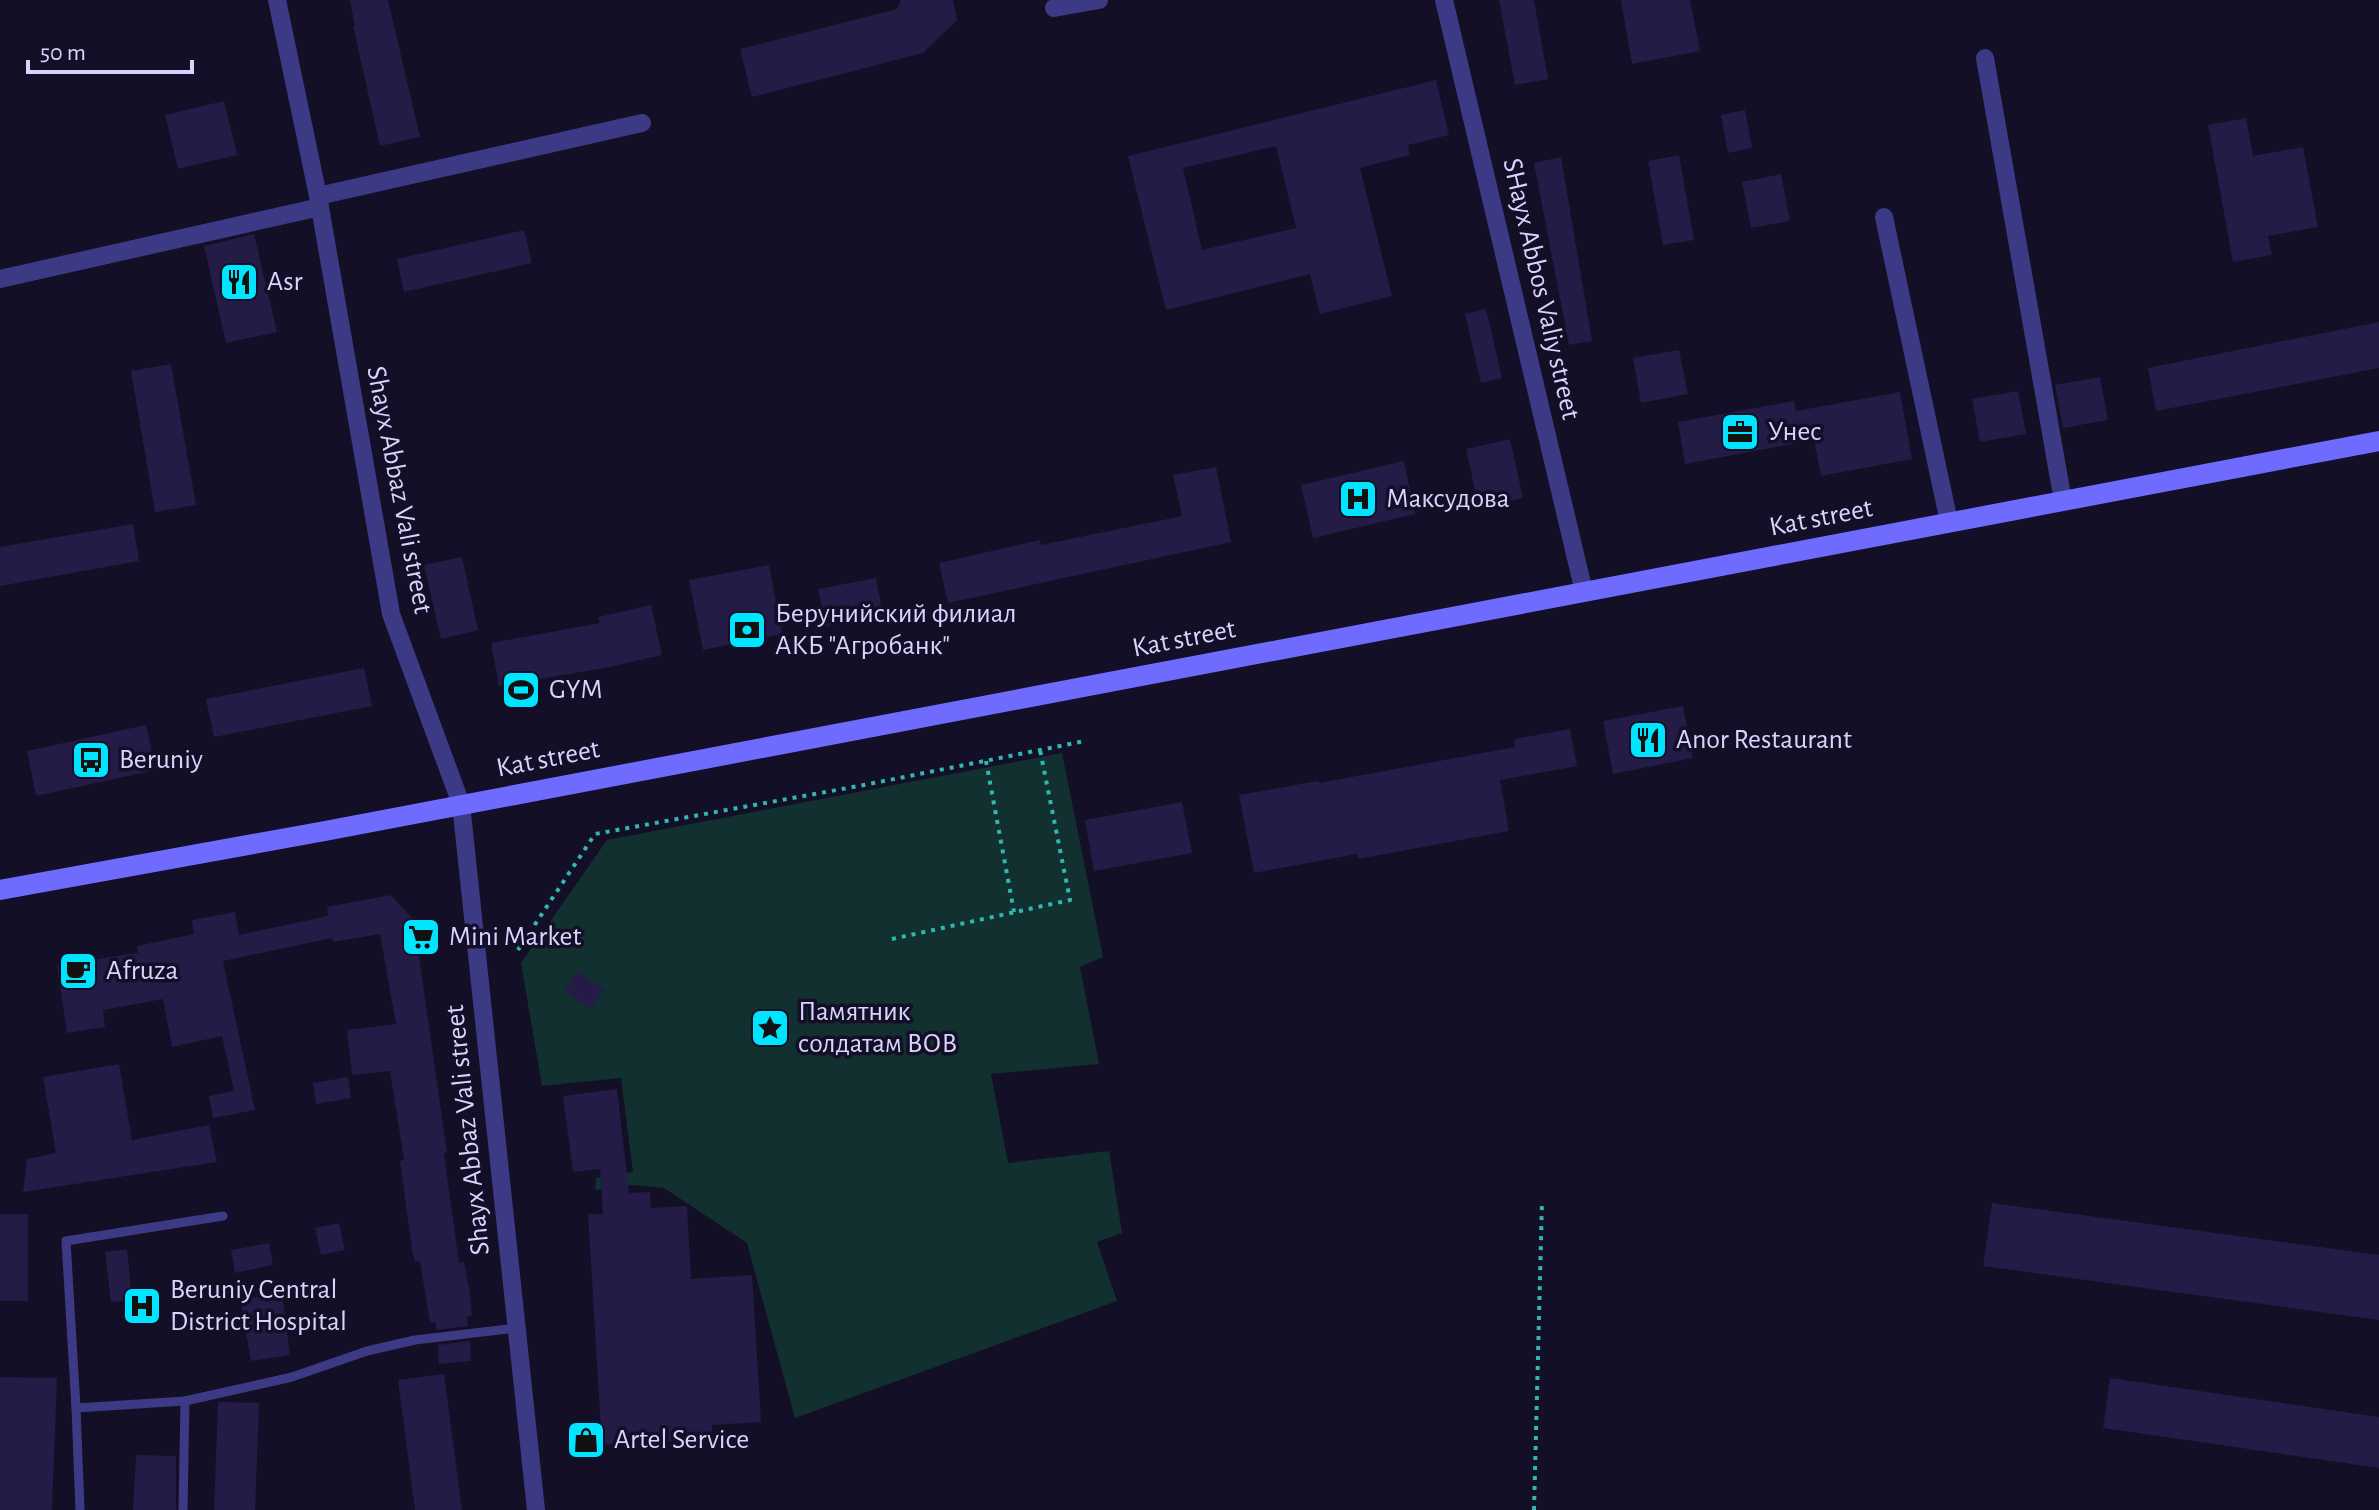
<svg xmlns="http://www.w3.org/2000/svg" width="2379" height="1510" font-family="'Alegreya Sans',sans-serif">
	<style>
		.green { fill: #12302f }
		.building { fill: #241b47; fill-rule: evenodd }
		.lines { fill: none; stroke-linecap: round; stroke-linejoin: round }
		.path { stroke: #2fb8b0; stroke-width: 4; stroke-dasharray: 4 6; stroke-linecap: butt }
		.lane { stroke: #3d3a85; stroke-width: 9 }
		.street { stroke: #3d3a85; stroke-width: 18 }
		.secondary { stroke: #6f6bff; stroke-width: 20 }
		.labels { text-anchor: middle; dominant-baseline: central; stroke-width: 7; stroke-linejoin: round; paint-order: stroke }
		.poi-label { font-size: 28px; fill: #d9d4ff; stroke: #130f26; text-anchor: start }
		.street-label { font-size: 28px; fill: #d9d4ff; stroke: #130f26 }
	</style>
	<rect width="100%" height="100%" fill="#130f26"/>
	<path class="green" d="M1062 753 1103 957 1080 967 1099 1064 991 1074 1008 1163 1109 1151 1122 1233 1097 1242 1117 1301 795 1418 747 1243 664 1188 631 1185 595 1190 596 1178 633 1172 621 1078 542 1086 521 963 607 840Z"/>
	<g class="building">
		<path d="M350 0H388L420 137 380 146 353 26H355Z"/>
		<path d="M901 0H953L957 20 923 53 752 97 740 49 897 9Z"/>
		<path d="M1499 0H1534L1548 79 1515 85Z"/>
		<path d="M1621 0H1690L1700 51 1632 64Z"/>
		<path d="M1436 80 1449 135 1408 145 1410 155 1360 168 1392 296 1320 314 1310 274 1166 310 1128 156ZM1276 146 1296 228 1202 250 1183 168Z"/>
		<path d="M224 101 237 155 178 169 165 115Z"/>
		<path d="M1745 110 1752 148 1728 153 1721 115Z"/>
		<path d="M2246 118 2253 156 2303 147 2318 227 2268 236 2272 255 2233 262 2208 125Z"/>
		<path d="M1679 155 1694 240 1663 245 1648 161Z"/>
		<path d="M1561 157 1592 341 1569 345 1534 163Z"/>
		<path d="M1781 174 1790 221 1751 228 1742 182Z"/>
		<path d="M524 230 532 263 404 292 397 259Z"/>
		<path d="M254 234 277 332 226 343 204 246Z"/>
		<path d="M1486 309 1502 378 1481 383 1465 314Z"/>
		<path d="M2379 322V368L2156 411 2148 368Z"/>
		<path d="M1679 350 1688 394 1641 403 1633 358Z"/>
		<path d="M171 364 196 505 155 512 131 371Z"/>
		<path d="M2100 377 2108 420 2063 428 2055 385Z"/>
		<path d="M2018 391 2026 434 1980 442 1972 399Z"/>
		<path d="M1900 392 1912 459 1821 476 1814 440 1685 464 1678 422 1794 401 1796 411Z"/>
		<path d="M1510 439 1523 498 1479 508 1466 449Z"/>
		<path d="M1404 461 1415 514 1313 538 1301 485Z"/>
		<path d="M1216 467 1231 542 948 603 939 563 1040 540 1041 545 1182 516 1173 475Z"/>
		<path d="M133 524 139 561 0 586V547Z"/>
		<path d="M462 557 478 630 441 639 424 565Z"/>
		<path d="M769 565 782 634 703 650 689 580Z"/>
		<path d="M876 578 883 616 825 627 818 589Z"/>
		<path d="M651 605 662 655 610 667 499 686 491 643 600 623 598 617Z"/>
		<path d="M364 668 372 706 214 737 206 699Z"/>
		<path d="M1683 706 1693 758 1613 774 1603 721Z"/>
		<path d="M146 725 156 770 36 796 27 751Z"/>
		<path d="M1570 729 1577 766 1500 780 1509 831 1358 859 1357 854 1254 873 1239 795 1318 781 1319 783 1515 747 1514 739Z"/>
		<path d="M1182 802 1192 853 1094 871 1085 820Z"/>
		<path d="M391 895 414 920 447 1153H444L459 1263 464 1262 470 1293 472 1316 467 1317 468 1326 436 1330V1322L430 1323 420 1261 415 1262 412 1249 400 1161 404 1160 390 1071 352 1075 347 1030 396 1024 380 934 333 942 332 938 223 961 255 1110 213 1118 209 1096 234 1091 222 1036 172 1047 163 999 103 1010 105 1027 67 1033 57 965 138 953 137 946 194 934 192 920 235 912 239 935 328 916 327 907Z"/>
		<path d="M577 972 604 989 592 1009 565 992Z"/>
		<path d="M119 1064 132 1140 209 1125 217 1162 23 1192 27 1159 56 1153 43 1077Z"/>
		<path d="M348 1077 351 1098 316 1104 313 1083Z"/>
		<path d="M617 1089 629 1193 650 1192 651 1208 687 1206 691 1279 752 1275 761 1422 712 1425V1434L689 1435V1440L602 1445 588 1214H603L600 1169 573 1172 563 1096Z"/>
		<path d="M1992 1203 2379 1255V1320L1983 1266Z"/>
		<rect x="0" y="1214" width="28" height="87"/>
		<path d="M339 1223 345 1250 321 1255 315 1228Z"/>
		<path d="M269 1243 273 1265 235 1273 231 1250Z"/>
		<path d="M127 1249 132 1300 111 1302 105 1252Z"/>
		<path d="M282 1294 290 1355 251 1361 240 1299Z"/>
		<path d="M470 1341 471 1361 439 1364 438 1345Z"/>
		<path d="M444 1374 462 1510H415L398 1380Z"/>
		<path d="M0 1377 57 1378 52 1510H0Z"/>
		<path d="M2110 1378 2379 1417V1468L2103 1428Z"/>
		<path d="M218 1402 259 1403 255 1510H214Z"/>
		<path d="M136 1455 176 1456V1510H133Z"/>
	</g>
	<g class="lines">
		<g class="path">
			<path d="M986 761 1014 912"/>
			<path d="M892 939 1070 900 1040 750"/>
			<path d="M518 950 595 834 864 785 1085 741"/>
			<path d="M1534 1510 1542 1201"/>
		</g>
		<g class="lane">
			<path d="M76 1408 185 1401"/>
			<path d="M80 1510 76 1408 66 1241 223 1216"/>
			<path d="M183 1510 185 1401 292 1377 367 1351 415 1340 517 1328"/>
		</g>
		<g class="street">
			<path d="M277 0 318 196 391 614 461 804 536 1510"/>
			<path d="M1444 0 1584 592"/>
			<path d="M1054 8 1099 0"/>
			<path d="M1985 58 2063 501"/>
			<path d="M318 196 642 123"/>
			<path d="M1884 217 1949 522"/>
			<path d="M0 279 320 207"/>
		</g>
		<path class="secondary" d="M0 890 325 831 2379 441"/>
	</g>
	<defs>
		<symbol id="restaurant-square" viewBox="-11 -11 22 22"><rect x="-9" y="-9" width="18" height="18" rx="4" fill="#00e5ff" stroke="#130f26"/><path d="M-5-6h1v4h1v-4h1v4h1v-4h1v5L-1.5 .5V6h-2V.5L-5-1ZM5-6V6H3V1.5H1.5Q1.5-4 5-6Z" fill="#111"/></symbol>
		<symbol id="office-square" viewBox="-11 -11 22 22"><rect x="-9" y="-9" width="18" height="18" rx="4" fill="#00e5ff" stroke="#130f26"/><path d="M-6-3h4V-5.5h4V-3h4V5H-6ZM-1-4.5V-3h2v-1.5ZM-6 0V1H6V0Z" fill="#111"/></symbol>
		<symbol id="hospital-square" viewBox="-11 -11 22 22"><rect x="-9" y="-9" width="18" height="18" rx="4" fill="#00e5ff" stroke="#130f26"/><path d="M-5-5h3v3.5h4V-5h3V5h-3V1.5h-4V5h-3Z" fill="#111"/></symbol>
		<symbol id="bank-square" viewBox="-11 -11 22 22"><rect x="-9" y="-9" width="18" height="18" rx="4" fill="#00e5ff" stroke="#130f26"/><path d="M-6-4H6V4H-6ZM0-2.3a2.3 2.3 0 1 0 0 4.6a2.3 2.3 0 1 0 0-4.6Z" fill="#111"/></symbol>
		<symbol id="stadium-square" viewBox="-11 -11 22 22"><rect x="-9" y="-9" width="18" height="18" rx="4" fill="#00e5ff" stroke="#130f26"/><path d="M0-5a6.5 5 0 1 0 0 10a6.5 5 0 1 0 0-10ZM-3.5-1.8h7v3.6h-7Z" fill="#111"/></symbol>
		<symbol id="bus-square" viewBox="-11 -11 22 22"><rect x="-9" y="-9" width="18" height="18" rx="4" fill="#00e5ff" stroke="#130f26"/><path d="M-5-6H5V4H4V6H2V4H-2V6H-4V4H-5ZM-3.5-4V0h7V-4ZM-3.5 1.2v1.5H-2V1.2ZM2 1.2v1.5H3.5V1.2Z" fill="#111"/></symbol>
		<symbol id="supermarket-square" viewBox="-11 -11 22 22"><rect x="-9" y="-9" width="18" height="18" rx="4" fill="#00e5ff" stroke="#130f26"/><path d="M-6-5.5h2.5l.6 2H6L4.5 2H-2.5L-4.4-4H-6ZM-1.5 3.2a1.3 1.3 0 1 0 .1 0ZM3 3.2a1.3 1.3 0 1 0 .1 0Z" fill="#111"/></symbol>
		<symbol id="cafe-square" viewBox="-11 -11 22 22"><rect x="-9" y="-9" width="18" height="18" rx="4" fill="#00e5ff" stroke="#130f26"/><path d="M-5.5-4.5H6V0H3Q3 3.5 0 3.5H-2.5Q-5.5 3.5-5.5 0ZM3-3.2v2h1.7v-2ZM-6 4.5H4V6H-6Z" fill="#111"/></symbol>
		<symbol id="sight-square" viewBox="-11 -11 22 22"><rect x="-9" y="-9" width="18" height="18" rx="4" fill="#00e5ff" stroke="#130f26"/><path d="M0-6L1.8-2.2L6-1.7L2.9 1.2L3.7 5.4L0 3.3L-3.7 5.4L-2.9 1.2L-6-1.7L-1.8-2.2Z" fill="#111"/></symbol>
		<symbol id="shop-square" viewBox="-11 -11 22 22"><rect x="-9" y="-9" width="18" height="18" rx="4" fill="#00e5ff" stroke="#130f26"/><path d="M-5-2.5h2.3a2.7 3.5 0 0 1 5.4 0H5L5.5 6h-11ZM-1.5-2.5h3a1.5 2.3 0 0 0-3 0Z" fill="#111"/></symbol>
	</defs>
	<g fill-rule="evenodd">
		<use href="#restaurant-square" x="217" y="260" width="44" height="44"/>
		<use href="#office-square" x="1718" y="410" width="44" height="44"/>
		<use href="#hospital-square" x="1336" y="477" width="44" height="44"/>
		<use href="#bank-square" x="725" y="608" width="44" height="44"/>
		<use href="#stadium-square" x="499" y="668" width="44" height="44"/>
		<use href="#restaurant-square" x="1626" y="718" width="44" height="44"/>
		<use href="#bus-square" x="69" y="738" width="44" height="44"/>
		<use href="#supermarket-square" x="399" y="915" width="44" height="44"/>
		<use href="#cafe-square" x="56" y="949" width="44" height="44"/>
		<use href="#sight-square" x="748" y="1006" width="44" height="44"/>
		<use href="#hospital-square" x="120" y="1284" width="44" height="44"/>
		<use href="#shop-square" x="564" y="1418" width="44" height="44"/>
	</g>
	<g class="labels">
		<g class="poi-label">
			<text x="267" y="282">Asr</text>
			<text x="1768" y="432">Унес</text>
			<text x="1386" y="499">Максудова</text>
			<text x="775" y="614">Берунийский филиал<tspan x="775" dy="32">АКБ "Агробанк"</tspan></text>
			<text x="549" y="690">GYM</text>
			<text x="1676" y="740">Anor Restaurant</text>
			<text x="119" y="760">Beruniy</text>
			<text x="449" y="937">Mini Market</text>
			<text x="106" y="971">Afruza</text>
			<text x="798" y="1012">Памятник<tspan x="798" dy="32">солдатам ВОВ</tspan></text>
			<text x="170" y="1290">Beruniy Central<tspan x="170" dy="32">District Hospital</tspan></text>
			<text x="614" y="1440">Artel Service</text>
		</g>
		<g class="street-label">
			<text transform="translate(1541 289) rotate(77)">SHayx Abbos Valiy street</text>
			<text transform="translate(399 490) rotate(79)">Shayx Abbaz Vali street</text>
			<text transform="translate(1821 518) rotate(-11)">Kat street</text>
			<text transform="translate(1184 639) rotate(-11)">Kat street</text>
			<text transform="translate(548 759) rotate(-11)">Kat street</text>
			<text transform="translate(468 1130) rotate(-96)">Shayx Abbaz Vali street</text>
		</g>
	</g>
	<path d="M28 60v12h164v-12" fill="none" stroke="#d9d4ff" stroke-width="4"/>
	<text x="40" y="60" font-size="24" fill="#d9d4ff" stroke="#130f26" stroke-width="6" paint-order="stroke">50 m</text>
</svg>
